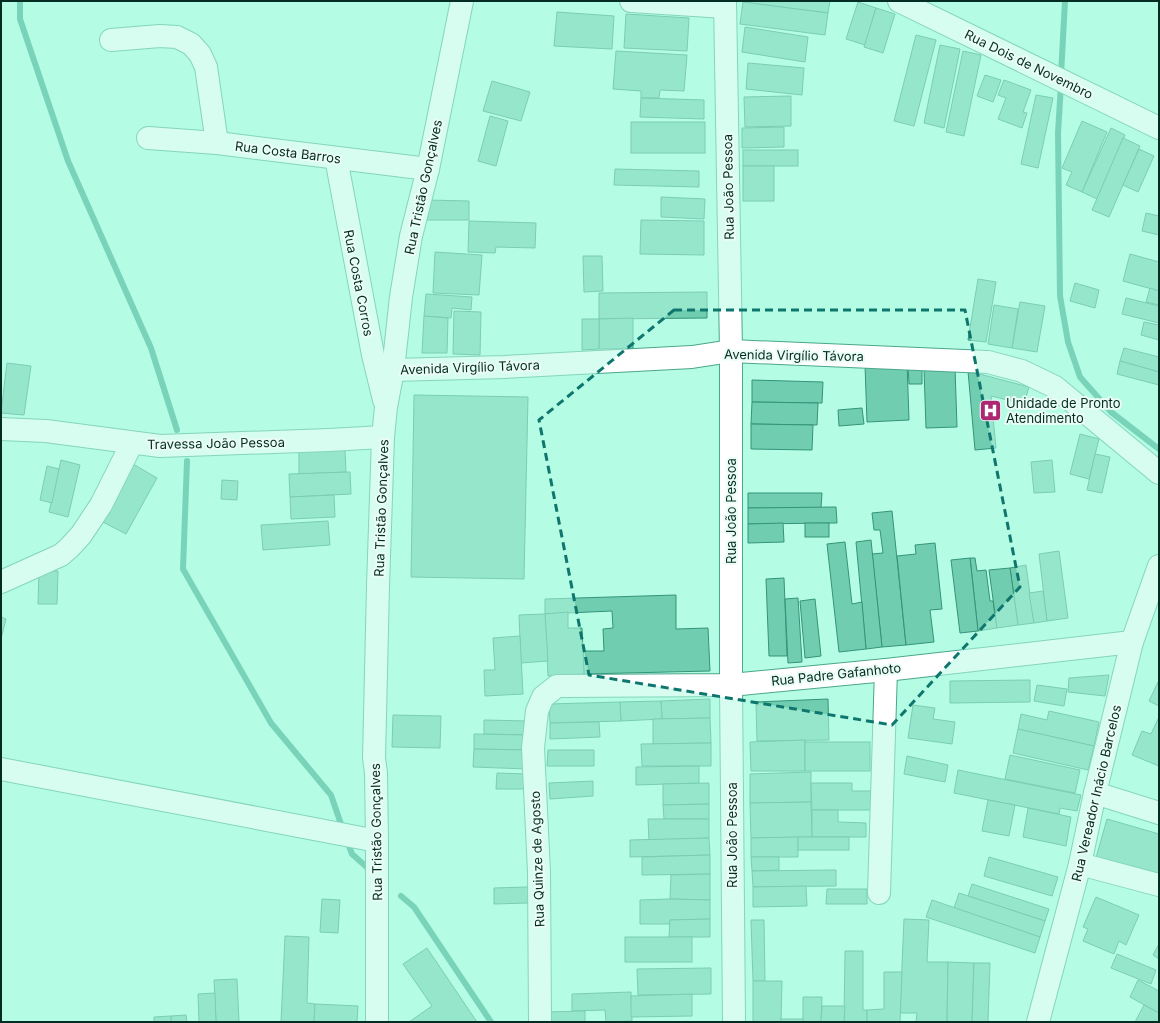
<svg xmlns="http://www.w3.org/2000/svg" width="1160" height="1023" font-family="Inter,sans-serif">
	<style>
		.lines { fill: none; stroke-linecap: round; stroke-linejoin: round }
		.stream { stroke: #31a385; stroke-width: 6 }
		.building { fill: #71cdb0; stroke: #349479 }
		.minor-casing { stroke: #4aa78c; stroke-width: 24 }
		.minor { stroke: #fff; stroke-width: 22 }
		.marked { fill: none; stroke: #0f766e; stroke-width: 3; stroke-dasharray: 8 5; stroke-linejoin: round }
		.labels { text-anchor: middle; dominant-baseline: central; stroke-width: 4; stroke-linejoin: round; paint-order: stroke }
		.street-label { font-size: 13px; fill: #032d22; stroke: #ebfcf5 }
		.poi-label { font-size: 13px; fill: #032d22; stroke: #ebfcf5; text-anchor: start }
	</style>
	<rect width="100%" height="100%" fill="#b4fce3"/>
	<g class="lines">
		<g class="stream">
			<path d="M20 1V19L68 161 151 348 177 430"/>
			<path d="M1061 75 1065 1"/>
			<path d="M1061 84 1058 133 1060 296 1068 342 1080 377 1111 412 1159 449"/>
			<path d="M187 461 183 569 271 723 331 795 343 830"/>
			<path d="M347 841 352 854 370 870"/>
			<path d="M401 896 414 907 491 1022"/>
		</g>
	</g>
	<g class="building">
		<path d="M749 1H830L828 13 749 3Z"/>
		<path d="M743 2 828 13 825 35 740 24Z"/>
		<path d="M858 2 876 8 865 45 846 39Z"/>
		<path d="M876 8 895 14 883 53 864 47Z"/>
		<path d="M557 12 614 16 612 49 554 46Z"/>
		<path d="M626 14 689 18 687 51 624 48Z"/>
		<path d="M745 27 808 37 805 62 742 52Z"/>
		<path d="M916 35 936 40 914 126 894 121Z"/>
		<path d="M940 45 960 49 944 128 924 123Z"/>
		<path d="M616 51 687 55 684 91 660 90 659 98H641V91L613 89Z"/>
		<path d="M963 51 981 55 964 136 946 132Z"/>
		<path d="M748 63 804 68 802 95 746 89Z"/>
		<path d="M985 75 1001 80 993 102 977 96Z"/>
		<path d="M1004 80 1031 90 1023 112 1027 113 1022 128 998 119 1006 98 998 95Z"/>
		<path d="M492 81 530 92 521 121 483 111Z"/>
		<path d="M1036 95 1053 98 1038 168 1021 164Z"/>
		<path d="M791 96V126L745 127 744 97Z"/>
		<path d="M641 98 704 100V119L640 117Z"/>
		<path d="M490 116 508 121 496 166 478 161Z"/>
		<path d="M1082 121 1107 132 1082 192 1066 185 1072 172 1062 168Z"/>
		<rect x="631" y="122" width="74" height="31"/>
		<path d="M784 127V147L742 148V128Z"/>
		<path d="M1111 128 1125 135 1097 199 1082 192Z"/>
		<path d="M1123 138 1140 146 1109 217 1092 210Z"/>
		<path d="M1139 149 1154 156 1138 192 1123 185Z"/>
		<rect x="743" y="150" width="55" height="16"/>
		<rect x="743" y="166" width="31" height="35"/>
		<path d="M615 169 699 171V187L614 185Z"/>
		<path d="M661 197 705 199 704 219 661 217Z"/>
		<path d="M427 200 469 201V220H427Z"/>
		<path d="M1146 213 1159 216V235L1142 231Z"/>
		<path d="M641 220 704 221V255L640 254Z"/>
		<path d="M469 221 536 223 535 248 496 247 495 253 468 252Z"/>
		<path d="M435 252 482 255 479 295 433 293Z"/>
		<path d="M1130 254 1159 262V291L1123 281Z"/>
		<path d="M583 256H602L603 291 584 292Z"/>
		<path d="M978 279 996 282 986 342 968 340Z"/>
		<path d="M1075 283 1099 290 1095 308 1070 301Z"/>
		<path d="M1150 288 1159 291V305L1146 302Z"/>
		<path d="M707 292V318L599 319V293Z"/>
		<path d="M426 294 472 297 471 310 452 308 451 318 424 316Z"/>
		<path d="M1126 298 1159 306V323L1122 314Z"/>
		<path d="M1020 302 1045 306 1037 352 1012 348Z"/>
		<path d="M994 305 1018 309 1012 348 988 344Z"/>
		<path d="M454 311 481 312 480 355 453 354Z"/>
		<path d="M424 316 448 318 447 353H422Z"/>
		<path d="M633 318V349H599V319Z"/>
		<path d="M582 319H599V349L582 350Z"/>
		<path d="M1144 322 1159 325V340L1141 335Z"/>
		<path d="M1124 348 1159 357V372L1120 361Z"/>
		<path d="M1120 361 1159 372V385L1117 374Z"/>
		<path d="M7 363 31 366 24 415 1 413Z"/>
		<path d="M907 363 909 420 867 422 865 365Z"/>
		<path d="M908 365H922V384H909Z"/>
		<path d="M955 368 957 427 926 428 924 369Z"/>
		<path d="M968 371 1029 387 1024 404 991 396 996 448 975 450Z"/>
		<path d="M752 380 823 382 822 403 752 402Z"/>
		<path d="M414 395 528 397 524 579 411 577Z"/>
		<path d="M752 402 818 403 817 425 751 424Z"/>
		<path d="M862 408 864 424 839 426 838 410Z"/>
		<path d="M751 424 813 425 812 450 751 449Z"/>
		<path d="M1080 434 1099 439 1089 479 1070 474Z"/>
		<path d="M345 450 346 472 299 474V451Z"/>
		<path d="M1095 454 1110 457 1102 493 1087 490Z"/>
		<path d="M61 460 80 465 68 517 49 512Z"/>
		<path d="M1052 460 1055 492 1034 493 1031 462Z"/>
		<path d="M133 464 157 478 126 534 101 521Z"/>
		<path d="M47 466 59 469 52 503 40 500Z"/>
		<path d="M350 472 351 494 290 497 289 474Z"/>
		<path d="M222 480 238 481 237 500 221 499Z"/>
		<path d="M748 493H822L821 508H748Z"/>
		<path d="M334 495 335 517 291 519 290 497Z"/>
		<path d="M836 507 837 523 748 524V508Z"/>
		<path d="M892 511 906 645 882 647 872 554 883 553 880 530H874L872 513Z"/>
		<path d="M328 521 330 545 263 550 261 525Z"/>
		<path d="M783 523 784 542 748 543V524Z"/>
		<rect x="805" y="523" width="24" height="14"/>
		<path d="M871 540 882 647 866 649 856 542Z"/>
		<path d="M845 542 852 604 862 602 866 649 839 652 827 544Z"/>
		<path d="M935 543 942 609 930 610 934 642 906 645 897 556 916 554 915 545Z"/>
		<path d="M1059 551 1068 618 1047 621 1039 554Z"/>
		<path d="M970 558H975L977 571 986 570 990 601H993L997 628 978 631Z"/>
		<path d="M970 558 978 631 960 633 951 560Z"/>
		<path d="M1026 565 1034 623 1018 625 1010 568Z"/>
		<path d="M1010 568 1018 625 997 628 989 570Z"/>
		<path d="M39 571H58L57 604H38Z"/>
		<path d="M784 578 787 656H769L766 579Z"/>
		<path d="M1043 591 1047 621 1034 623 1029 593Z"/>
		<path d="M676 595V629L708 628 710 671 584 674 583 651H604L603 629 613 628 612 611 545 614V599Z"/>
		<path d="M798 598 802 662 788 663 785 599Z"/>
		<path d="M815 599 821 656 805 658 800 601Z"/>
		<path d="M568 612V628H582L584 674 548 676 545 614Z"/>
		<path d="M545 614 548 661 521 663 519 615Z"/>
		<path d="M1 617 6 619 1 639Z"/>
		<path d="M520 636 523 694 485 696 484 670H495L493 638Z"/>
		<path d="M1109 675 1105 696 1068 692 1069 678Z"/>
		<path d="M1030 680V702L950 703V681Z"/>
		<path d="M1159 680V706L1149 701Z"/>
		<path d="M1037 685 1067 689 1064 706 1034 701Z"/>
		<path d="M710 699V718L662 719 661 701Z"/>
		<path d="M828 699 829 740 757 741 756 702Z"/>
		<path d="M661 701 662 719 621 721 620 702Z"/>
		<path d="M620 702 621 721 550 723 549 704Z"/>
		<path d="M913 705 935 708 933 719 955 722 952 744 908 738Z"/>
		<path d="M1049 711 1099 722 1094 746 1018 729 1021 714 1047 720Z"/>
		<path d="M393 715 441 716 440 748 392 747Z"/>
		<path d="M1159 717V766L1132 755 1142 731 1151 734Z"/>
		<path d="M710 718 711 743 653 744V719Z"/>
		<path d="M484 720 527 721 526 735 484 734Z"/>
		<path d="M599 722 600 737 550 739V723Z"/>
		<path d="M1018 729 1094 746 1088 770 1013 753Z"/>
		<path d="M474 734 526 735V750L474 749Z"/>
		<path d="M805 740V771H751L750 742Z"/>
		<rect x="805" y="742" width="65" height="29"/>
		<path d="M711 743V766H642L641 744Z"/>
		<path d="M474 749 526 750 527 769 473 767Z"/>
		<path d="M548 750H594V766H547Z"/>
		<path d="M1010 755 1080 770 1075 793 1005 779Z"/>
		<path d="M907 756 948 765 945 782 904 774Z"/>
		<path d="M699 766V783L636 785V767Z"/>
		<path d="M958 770 1081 795 1077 811 1060 808 1059 814 954 793Z"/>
		<path d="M811 772V802L750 803V774Z"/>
		<path d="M497 773 527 774 526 789H496Z"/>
		<path d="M593 781V796L550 799 549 783Z"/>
		<path d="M709 783V804L663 805V784Z"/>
		<path d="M811 783H852V791H873V810H812Z"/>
		<path d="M988 800 1015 805 1009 836 982 831Z"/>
		<path d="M811 802 812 837 751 838 750 803Z"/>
		<path d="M709 804V819H664L663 805Z"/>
		<path d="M1028 808 1071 817 1066 846 1023 837Z"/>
		<path d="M812 810H838V822L866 823V837H812Z"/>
		<path d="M648 819H709V838L649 840Z"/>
		<path d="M1107 819 1159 834V876L1096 858Z"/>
		<path d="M798 837V857H751V838Z"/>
		<rect x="798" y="837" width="51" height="13"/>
		<path d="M709 838 710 855 630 857V840Z"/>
		<path d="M710 855V874L642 875V857Z"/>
		<path d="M751 857H779V870L752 871Z"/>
		<path d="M989 857 1058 877 1052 896 984 876Z"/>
		<path d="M836 870V886L753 887 752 871Z"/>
		<path d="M710 874V900L670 899 671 875Z"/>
		<path d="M972 884 1049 909 1045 921 968 896Z"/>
		<path d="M806 886 807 906 753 907V887Z"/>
		<path d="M528 887V903L494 904V888Z"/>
		<path d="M827 889H867V904H826Z"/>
		<path d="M959 893 1045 921 1040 937 954 908Z"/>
		<path d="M1096 897 1139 915 1126 945 1119 941 1114 954 1083 941 1088 929 1083 927Z"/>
		<path d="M322 899 340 900 338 933 320 932Z"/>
		<path d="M670 899 710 900V919L670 920V924H640V900Z"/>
		<path d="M932 900 1040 937 1035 953 926 917Z"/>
		<path d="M710 919V937H669L670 920Z"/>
		<path d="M904 919 929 920 927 962H948L947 1022H916L917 1013H900Z"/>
		<path d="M751 920H764L765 981H753Z"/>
		<path d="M285 936 309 937 307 1003 315 1004 314 1022H281Z"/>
		<rect x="625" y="937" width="67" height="25"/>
		<path d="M1159 944V959L1153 955Z"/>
		<path d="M427 948 477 1022H409L432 1006 403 964Z"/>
		<path d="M845 951H863V1010H867V1022H844Z"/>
		<path d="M1117 954 1156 970 1151 984 1111 968Z"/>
		<path d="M948 962 974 963 972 1022H947Z"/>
		<path d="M974 963H990L988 1022H972Z"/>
		<path d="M711 968V994L638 995 637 969Z"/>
		<path d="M884 972H902L900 1022H867V1010L884 1009Z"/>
		<path d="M237 979 239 1022H216L214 980Z"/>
		<path d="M1138 980 1159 991V1013L1130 997Z"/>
		<path d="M753 981H782L781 1022H753Z"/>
		<path d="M631 992 632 1021 606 1022 605 1010 572 1011V994Z"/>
		<path d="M215 993 216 1022H199L198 994Z"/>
		<path d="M692 994V1016L631 1017V996Z"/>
		<path d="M803 997H822L821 1022H803Z"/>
		<path d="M315 1004 358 1006 357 1022H314Z"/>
		<path d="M1144 1005 1159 1013V1022H1135Z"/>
		<path d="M822 1006H845L844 1022H821Z"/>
		<path d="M585 1011V1022H548V1012Z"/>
		<path d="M186 1015 187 1022H171V1016Z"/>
		<path d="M171 1016V1022H154V1017Z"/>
		<rect x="781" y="1019" width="22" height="3"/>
	</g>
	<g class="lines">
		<defs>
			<g id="minor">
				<path d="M631 1 725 7"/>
				<path d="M725 1 731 351V685L734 1022"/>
				<path d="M899 1 1159 128"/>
				<path d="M111 40 160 36 177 37 191 44 200 54 206 67 217 143"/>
				<path d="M148 138 217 143 428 169"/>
				<path d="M336 158 373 355 384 400"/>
				<path d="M393 370 505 367 692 357 731 351 988 362 1022 371 1055 387 1159 473"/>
				<path d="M1 429 46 431 160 446 329 440 383 437"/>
				<path d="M1 582 61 555 69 548 81 535 101 505 132 443"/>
				<path d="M1 769 377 841"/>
				<path d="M1095 793 1159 813"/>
				<path d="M1080 864 1159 885"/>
				<path d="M879 893 886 670"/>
				<path d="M377 1022V841L376 773 374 758 378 586 383 437 386 407 393 370 401 297 411 236 428 169 462 1"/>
				<path d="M540 1022 539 872 533 748 537 711 543 697 557 686H565L731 685 886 670 1132 642"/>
				<path d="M1038 1022 1080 864 1095 793 1132 642 1159 566"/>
			</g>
		</defs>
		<use href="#minor" class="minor-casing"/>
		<use href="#minor" class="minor"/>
	</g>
	<path d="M0 0H1160V1023H0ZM674 310H965L1020 587 892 725 589 675 539 420Z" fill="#b4fce3" fill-opacity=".55" fill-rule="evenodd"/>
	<path class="marked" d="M674 310H965L1020 587 892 725 589 675 539 420Z"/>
	<defs>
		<symbol id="hospital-square" viewBox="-11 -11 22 22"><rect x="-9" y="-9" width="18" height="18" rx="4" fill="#ac2872" stroke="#ebfcf5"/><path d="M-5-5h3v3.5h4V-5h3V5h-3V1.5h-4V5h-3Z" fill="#fff"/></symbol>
	</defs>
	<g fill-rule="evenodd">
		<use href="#hospital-square" x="978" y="398" width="25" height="25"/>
	</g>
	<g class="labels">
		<g class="street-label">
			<text transform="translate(1029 64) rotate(26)">Rua Dois de Novembro</text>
			<text transform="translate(288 152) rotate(7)">Rua Costa Barros</text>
			<text transform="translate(423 187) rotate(-78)">Rua Tristão Gonçalves</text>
			<text transform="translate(728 187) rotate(-91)">Rua João Pessoa</text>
			<text transform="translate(359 283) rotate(79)">Rua Costa Corros</text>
			<text transform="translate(794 355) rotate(1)">Avenida Virgílio Távora</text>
			<text transform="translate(470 367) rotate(-2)">Avenida Virgílio Távora</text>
			<text transform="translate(216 443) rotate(-1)">Travessa João Pessoa</text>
			<text transform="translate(381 508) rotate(-88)">Rua Tristão Gonçalves</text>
			<text transform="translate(731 511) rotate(-90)">Rua João Pessoa</text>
			<text transform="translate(836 674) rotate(-6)">Rua Padre Gafanhoto</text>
			<text transform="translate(1096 793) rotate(-77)">Rua Vereador Inácio Barcelos</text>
			<text transform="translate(376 832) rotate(-91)">Rua Tristão Gonçalves</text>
			<text transform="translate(732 835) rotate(-90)">Rua João Pessoa</text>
			<text transform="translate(537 859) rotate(-92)">Rua Quinze de Agosto</text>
		</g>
		<g class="poi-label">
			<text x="1006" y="403">Unidade de Pronto<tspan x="1006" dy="15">Atendimento</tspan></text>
		</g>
	</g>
	<rect width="1160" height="1023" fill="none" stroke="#032d22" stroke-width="4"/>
</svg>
